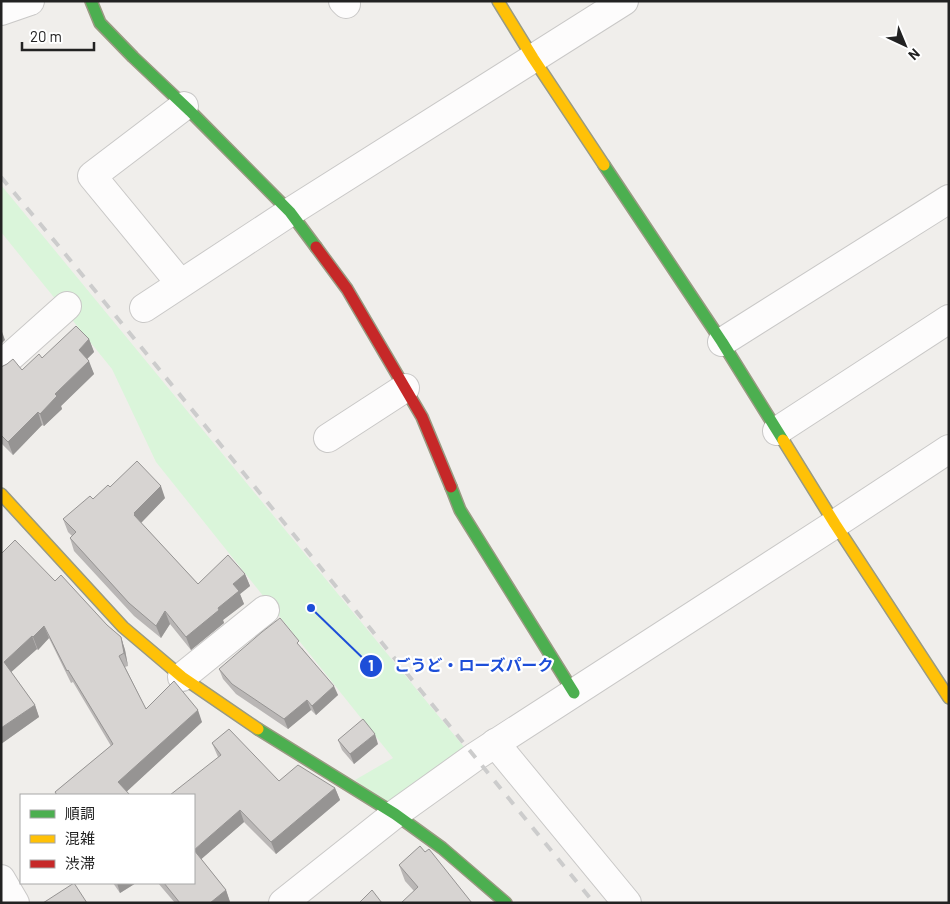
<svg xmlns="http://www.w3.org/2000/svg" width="950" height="904" font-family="Barlow,'Noto Sans JP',sans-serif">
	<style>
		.park { fill: #daf5da }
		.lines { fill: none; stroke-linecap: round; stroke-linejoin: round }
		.street-casing { stroke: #c9c8c7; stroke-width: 30 }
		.fast-casing { stroke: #999a82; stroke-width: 14 }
		.slow-casing { stroke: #999a82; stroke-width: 14 }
		.jam-casing { stroke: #999a82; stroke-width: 14 }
		.street { stroke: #fdfcfc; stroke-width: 28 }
		.fast { stroke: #4caf50; stroke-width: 11 }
		.slow { stroke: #ffc107; stroke-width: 11 }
		.jam { stroke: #c62828; stroke-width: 11 }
		.rail { stroke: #ccc; stroke-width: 4; stroke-dasharray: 10 10; stroke-linecap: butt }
		.wall { fill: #b9b6b5 }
		.shaded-wall { fill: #969493 }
		.building { fill: #d7d4d2; stroke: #969493 }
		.leader { fill: none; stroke: #1d4ed8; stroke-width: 2 }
		.callout-dot { fill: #1d4ed8; stroke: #fff; stroke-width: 2 }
		.mark-label { font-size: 15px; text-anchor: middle; font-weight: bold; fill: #fff }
		.callout-label { font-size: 16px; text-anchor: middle; font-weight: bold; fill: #1d4ed8; stroke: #fff; stroke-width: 4.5; stroke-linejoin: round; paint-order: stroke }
	</style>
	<rect width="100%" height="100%" fill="#f0eeeb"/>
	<path class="park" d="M1 185 469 753 391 808 355 780 393 758 156 462 112 369 1 232Z"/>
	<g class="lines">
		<defs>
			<g id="street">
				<path d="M343 1 346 4"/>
				<path d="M1 11 30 1"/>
				<path d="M180 283 92 176 184 106"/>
				<path d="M144 308 290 212 624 1"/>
				<path d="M722 342 949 199"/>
				<path d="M1 365 67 306"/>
				<path d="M777 431 949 319"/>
				<path d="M328 438 405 388"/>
				<path d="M182 677 265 610"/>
				<path d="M495 743 627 903"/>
				<path d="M1 879 15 903"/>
				<path d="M283 903 395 814 476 756 835 524 949 449"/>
			</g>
			<g id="fast">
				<path d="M91 1 100 23 133 57 190 111 290 212 316 247"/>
				<path d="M604 165 722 342 783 440"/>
				<path d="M451 487 460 510 574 693"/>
				<path d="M258 729 395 814 442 848 506 903"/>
			</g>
			<g id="slow">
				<path d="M498 1 533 58 604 165"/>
				<path d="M783 440 835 524 949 698"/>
				<path d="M1 494 123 627 182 677 258 729"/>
			</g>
			<path id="jam" d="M316 247 347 289 422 417 451 487"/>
		</defs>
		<use href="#street" class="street-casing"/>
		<use href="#fast" class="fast-casing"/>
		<use href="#slow" class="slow-casing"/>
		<use href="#jam" class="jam-casing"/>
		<use href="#street" class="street"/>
		<use href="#fast" class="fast"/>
		<use href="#slow" class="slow"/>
		<use href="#jam" class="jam"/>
		<path class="rail" d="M1 177 57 244 594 903"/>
	</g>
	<g class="wall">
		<path d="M89 339 94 352 87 359 94 374 61 406 62 409 44 426 42 425 13 455 1 443V367L22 370 42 358Z"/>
		<path d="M165 498 141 523 198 584 245 574 250 586 240 594 244 604 223 620 224 623 191 650 170 624 161 638 134 616 74 551 70 538 72 536 68 532 63 519 93 499Z"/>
		<path d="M1 554 55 581 121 637 125 650 128 666 125 667 146 709 202 722 126 792 130 795H56L55 792 111 746 73 682 71 683 49 638 38 650 37 649 11 672 35 705 39 717 1 744Z"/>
		<path d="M302 648 338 695 316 715 311 710 288 729 236 694 223 679 219 669Z"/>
		<path d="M338 740 378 744 354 764 342 750Z"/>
		<path d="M212 743 279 781 335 788 340 800 276 854 244 822 201 859 226 890 230 902 229 903H175L158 883H194L218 757Z"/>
		<path d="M399 865 472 903 414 891 405 881Z"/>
		<path d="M113 883H136L120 893Z"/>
	</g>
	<g class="shaded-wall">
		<path d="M1 329 5 340 1 344Z"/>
		<path d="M89 339 94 352 84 362 79 350Z"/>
		<path d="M89 361 94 374 61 406 62 409 44 426 40 414 55 394Z"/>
		<path d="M38 412 42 425 13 455 8 442Z"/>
		<path d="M161 486 165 498 139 525V528L134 513Z"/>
		<path d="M245 574 250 586 240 594 244 604 223 620 224 623 191 650 186 637 218 608 233 584Z"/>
		<path d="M165 611 170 624 161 638 156 626Z"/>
		<path d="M44 626 49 638 38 650 33 637Z"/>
		<path d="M32 636 37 649 9 674 4 662Z"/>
		<path d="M121 637 125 650 128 666 124 653Z"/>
		<path d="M334 686 338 695 316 715 312 706Z"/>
		<path d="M307 700 311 710 288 729 284 719Z"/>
		<path d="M35 705 39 717 1 744V728Z"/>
		<path d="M198 710 202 722 123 795 118 782Z"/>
		<path d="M375 734 378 744 354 764 350 754Z"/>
		<path d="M335 788 340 800 276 854 271 842Z"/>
		<path d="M240 810 244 822 198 862 194 850Z"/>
		<path d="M117 883H136L120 893Z"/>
		<path d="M226 890 230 902 229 903H210Z"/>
	</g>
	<g class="building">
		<path d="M76 326 89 339 79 350 89 361 55 394 57 396 40 414 38 412 8 442 1 435V367L7 364 13 359 22 370 39 354 42 358Z"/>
		<path d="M137 461 161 486 134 513 135 514 134 515 198 584 228 555 245 574 233 584 239 591 218 608 219 610 186 637 165 611 156 626 129 603 70 538 76 532 63 519 90 496 93 499 108 485 110 487Z"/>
		<path d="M15 540 55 581 61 575 107 625 121 637 124 653 119 656 146 709 174 681 198 710 118 782 130 795H57L55 792 113 744 68 670 67 671 44 626 33 637 32 636 4 662 35 705 1 728V554Z"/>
		<path d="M280 618 299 641 297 643 334 686 312 706 307 700 284 719 232 684 219 669 262 632Z"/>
		<path d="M363 719 375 734 350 754 338 740Z"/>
		<path d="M229 729 279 781 298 765 335 788 271 842 240 810 194 850V795H170L221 755 212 743Z"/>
		<path d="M420 846 425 852 429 849 472 903H401L418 887 399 865Z"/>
		<path d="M194 850 226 890 210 903H180L164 883H194Z"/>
		<path d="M74 883 87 903H43Z"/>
		<path d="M372 890 382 903H359Z"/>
	</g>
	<path class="leader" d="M311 608L371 666"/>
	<g class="callout-dot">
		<circle cx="311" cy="608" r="5"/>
		<circle cx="371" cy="666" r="12"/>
	</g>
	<g class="mark-label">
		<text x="371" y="671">1</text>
	</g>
	<g class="callout-label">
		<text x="474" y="671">ごうど・ローズパーク</text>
	</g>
	<rect width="950" height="904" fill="none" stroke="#222222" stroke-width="5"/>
	<rect x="20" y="794" width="175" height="90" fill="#ffffff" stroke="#a7a7a7"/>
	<rect x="30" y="810" width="25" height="8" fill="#4caf50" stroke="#a7a7a7"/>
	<text x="65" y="819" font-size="15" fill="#222222">順調</text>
	<rect x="30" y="835" width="25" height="8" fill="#ffc107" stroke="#a7a7a7"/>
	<text x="65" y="844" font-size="15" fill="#222222">混雑</text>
	<rect x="30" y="860" width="25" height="8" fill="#c62828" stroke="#a7a7a7"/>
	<text x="65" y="869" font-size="15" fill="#222222">渋滞</text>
	<g transform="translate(905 45) rotate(136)" stroke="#ffffff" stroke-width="4" paint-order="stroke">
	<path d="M0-4L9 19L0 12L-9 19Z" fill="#222222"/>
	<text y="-8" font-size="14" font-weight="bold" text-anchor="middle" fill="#222222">N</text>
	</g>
	<path d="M22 42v8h72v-8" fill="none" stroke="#222222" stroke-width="2.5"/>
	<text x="30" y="42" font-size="15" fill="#222222" stroke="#ffffff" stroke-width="4" paint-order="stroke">20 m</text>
</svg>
